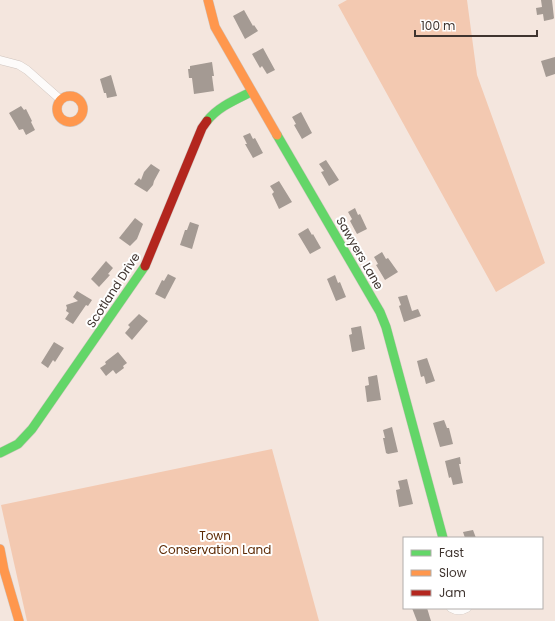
<svg xmlns="http://www.w3.org/2000/svg" width="555" height="621" font-family="Poppins,sans-serif">
	<style>
		.green { fill: #f3c9b1 }
		.building { fill: #a49a93 }
		.lines { fill: none; stroke-linecap: round; stroke-linejoin: round }
		.street-casing { stroke: #cfc4be; stroke-width: 9 }
		.fast-casing { stroke: #cfc4be; stroke-width: 10 }
		.slow-casing { stroke: #cfc4be; stroke-width: 10 }
		.jam-casing { stroke: #cfc4be; stroke-width: 10 }
		.street { stroke: #fdfbfa; stroke-width: 8 }
		.fast { stroke: #63d668; stroke-width: 9 }
		.slow { stroke: #ff974d; stroke-width: 9 }
		.jam { stroke: #b3261e; stroke-width: 9 }
		.labels { text-anchor: middle; dominant-baseline: central; stroke-width: 4; stroke-linejoin: round; paint-order: stroke }
		.street-label { font-size: 12px; fill: #3f342f; stroke: #fff }
		.park-label { font-size: 12px; fill: #5d2a04; stroke: #fff }
	</style>
	<rect width="100%" height="100%" fill="#f4e6de"/>
	<g class="green">
		<path d="M347 0H467L477 75 545 263 496 292 338 5Z"/>
		<path d="M272 449 319 621H27L1 505Z"/>
	</g>
	<g class="building">
		<path d="M541 0H552L554 18 553 19 544 21 543 14 537 15 536 8 542 7Z"/>
		<path d="M244 10 253 26 254 25 258 31 245 39 233 16Z"/>
		<path d="M263 48 275 70 267 74 262 66 260 68 252 54Z"/>
		<path d="M555 57V74L546 77 541 61Z"/>
		<path d="M212 62 214 76H212L214 91 194 94 192 78H189L188 69H190V66Z"/>
		<path d="M111 75 117 96 107 98 106 93H104L100 79Z"/>
		<path d="M21 106 24 110 26 109 32 121 31 122 35 130 26 135 23 129 19 130 9 113Z"/>
		<path d="M301 112 312 133 302 139 294 125 296 124 292 117Z"/>
		<path d="M250 133 253 139 255 138 263 153 253 158 245 144H247L243 136Z"/>
		<path d="M326 160 339 180 329 186 321 172 324 171 319 164Z"/>
		<path d="M151 164 160 170 154 181 153 185 147 192 134 184 139 178 141 180 144 172Z"/>
		<path d="M279 181 292 202 279 209 272 194 274 192 270 186Z"/>
		<path d="M355 208 358 215 360 214 367 229 357 234 350 221 352 219 348 212Z"/>
		<path d="M135 218 143 224 137 239 130 246 119 238Z"/>
		<path d="M190 222 199 225 192 249 180 245 185 230H187Z"/>
		<path d="M308 228 312 235 313 234 321 248 310 254 298 234Z"/>
		<path d="M382 252 386 259 388 258 398 272 385 280 376 265 378 264 374 257Z"/>
		<path d="M106 261 113 268 108 274 110 275 99 287 91 279Z"/>
		<path d="M168 274 176 278 165 299 155 294 162 280 164 281Z"/>
		<path d="M335 275 338 283 340 282 346 297 336 301 327 279Z"/>
		<path d="M77 291 92 300 88 306 86 305 73 324 65 319 69 313 66 311 67 308 66 305 78 301 73 297Z"/>
		<path d="M407 295 412 311 418 309 421 316 404 322 399 306 401 305 398 297Z"/>
		<path d="M139 314 148 321 132 340 125 333 130 327 128 325Z"/>
		<path d="M361 326 365 349 352 352 349 335 352 334 351 328Z"/>
		<path d="M54 342 64 348 55 362 53 360 48 368 41 363Z"/>
		<path d="M118 352 127 363 123 366 124 368 116 374 113 370 106 376 100 368 106 364 105 362Z"/>
		<path d="M427 358 435 381 426 384 424 376 421 377 417 361Z"/>
		<path d="M377 375 381 400 367 402 365 386 369 385 368 377Z"/>
		<path d="M444 420 447 428H449L453 444 440 447 433 423Z"/>
		<path d="M392 427 398 452 388 454 386 453 383 438H385L383 430Z"/>
		<path d="M460 457 461 464H459L463 483 453 485 451 477 449 478 445 461Z"/>
		<path d="M407 479 413 504 399 507 396 490 400 489 398 481Z"/>
		<path d="M473 530 476 538H465L463 532Z"/>
		<path d="M412 608H427L431 621H417Z"/>
	</g>
	<g class="lines">
		<defs>
			<g id="street">
				<path d="M0 60 19 65 27 70 61 100"/>
				<path d="M451 608C456 611 462 611 467 608"/>
			</g>
			<g id="fast">
				<path d="M207 121C218 107 235 100 251 92"/>
				<path d="M277 135 380 312 386 327 443 538"/>
				<path d="M0 453 18 444 32 429 145 266"/>
			</g>
			<g id="slow">
				<path d="M208 0 215 27 277 135"/>
				<circle cx="70" cy="109" r="13"/>
				<path d="M0 549 4 570 19 621"/>
			</g>
			<path id="jam" d="M145 266 202 128 207 121"/>
		</defs>
		<use href="#street" class="street-casing"/>
		<use href="#fast" class="fast-casing"/>
		<use href="#slow" class="slow-casing"/>
		<use href="#jam" class="jam-casing"/>
		<use href="#street" class="street"/>
		<use href="#fast" class="fast"/>
		<use href="#slow" class="slow"/>
		<use href="#jam" class="jam"/>
	</g>
	<g class="labels">
		<g class="street-label">
			<text transform="translate(360 253) rotate(60)">Sawyers Lane</text>
			<text transform="translate(113 290) rotate(-57)">Scotland Drive</text>
		</g>
		<g class="park-label">
			<text x="215" y="535">Town<tspan x="215" dy="14">Conservation Land</tspan></text>
		</g>
	</g>
	<rect x="403" y="537" width="140" height="72" fill="#ffffff" stroke="#b2aeac"/>
	<rect x="411" y="550" width="20" height="6" fill="#63d668" stroke="#b2aeac"/>
	<text x="439" y="557" font-size="12" fill="#3f342f">Fast</text>
	<rect x="411" y="570" width="20" height="6" fill="#ff974d" stroke="#b2aeac"/>
	<text x="439" y="577" font-size="12" fill="#3f342f">Slow</text>
	<rect x="411" y="590" width="20" height="6" fill="#b3261e" stroke="#b2aeac"/>
	<text x="439" y="597" font-size="12" fill="#3f342f">Jam</text>
	<path d="M415 30v6h122v-6" fill="none" stroke="#3f342f" stroke-width="2"/>
	<text x="421" y="30" font-size="12" fill="#3f342f" stroke="#ffffff" stroke-width="3" paint-order="stroke">100 m</text>
</svg>
